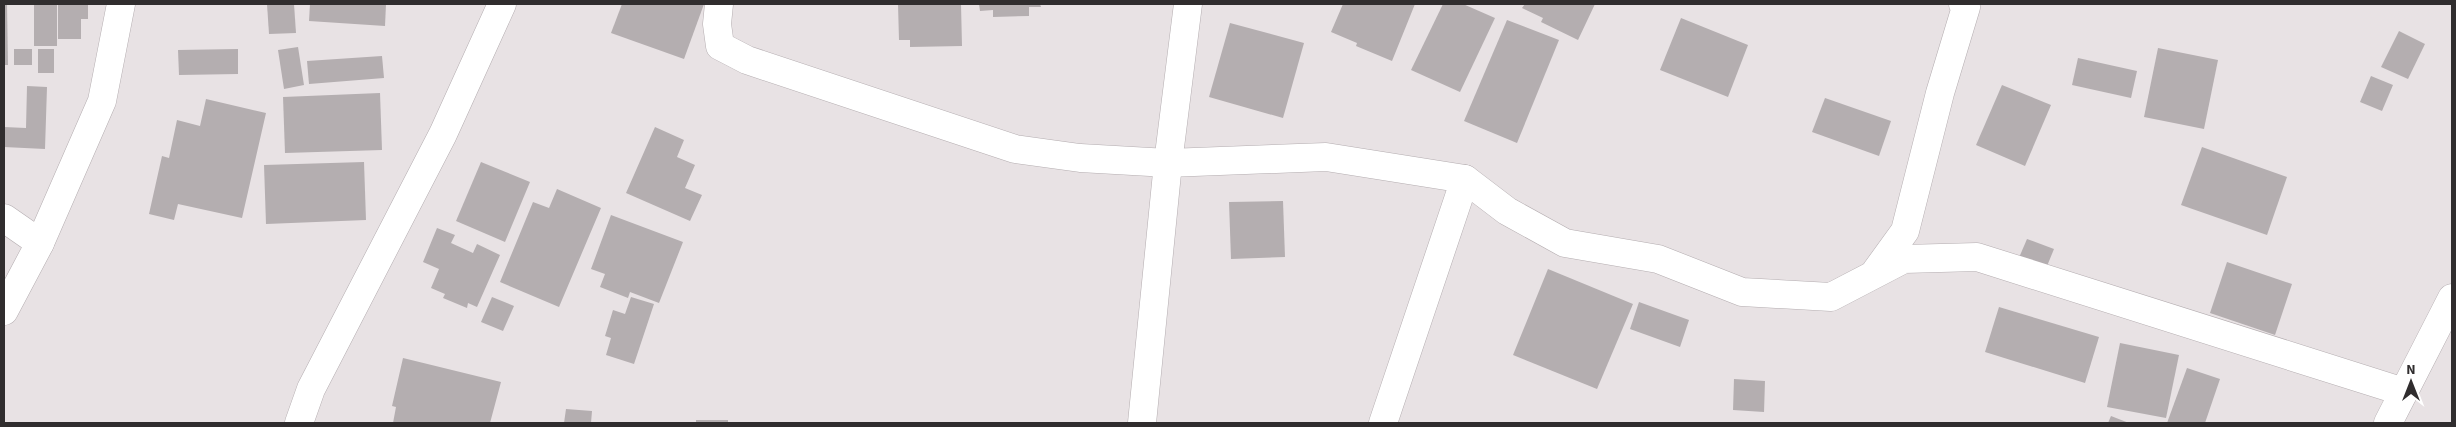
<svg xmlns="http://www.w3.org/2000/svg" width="2456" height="427" font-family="'Source Sans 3',sans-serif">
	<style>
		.building { fill: #b4aeb0 }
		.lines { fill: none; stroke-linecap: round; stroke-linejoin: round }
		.minor-casing { stroke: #b4adb0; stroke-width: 29 }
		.minor { stroke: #fff; stroke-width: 28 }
	</style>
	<rect width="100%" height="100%" fill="#e8e2e4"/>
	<g class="building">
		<path d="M4 4H7L8 65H4Z"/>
		<rect x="34" y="4" width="23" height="42"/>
		<path d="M58 4H88V19H81V39H58Z"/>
		<path d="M267 4H294L296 33 269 34Z"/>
		<path d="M310 4H386L385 26 309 21Z"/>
		<path d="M622 4H704L684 59 611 33Z"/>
		<path d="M898 4H961L962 46 910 47V40H899Z"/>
		<path d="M979 4H1040L1041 7H1029V16L993 17V10L980 11Z"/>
		<path d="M1343 4H1415L1392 61 1356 46 1357 43 1331 32Z"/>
		<path d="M1443 4H1463L1495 18 1460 92 1411 70Z"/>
		<path d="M1525 4H1595L1578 40 1541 22 1543 18 1522 8Z"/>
		<path d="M1681 18 1748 45 1728 97 1660 70Z"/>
		<path d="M1507 20 1559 40 1517 143 1464 121Z"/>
		<path d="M1230 23 1304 43 1283 118 1209 97Z"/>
		<path d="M2399 31 2425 44 2408 79 2381 67Z"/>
		<path d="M298 47 304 85 284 89 278 50Z"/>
		<path d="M2158 48 2218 60 2204 129 2144 117Z"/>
		<rect x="14" y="49" width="18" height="16"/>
		<rect x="38" y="49" width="16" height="24"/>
		<path d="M238 49V74L179 75 178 50Z"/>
		<path d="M382 56 384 78 309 84 307 61Z"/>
		<path d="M2078 58 2137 71 2131 98 2072 85Z"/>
		<path d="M2371 76 2393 85 2382 111 2360 102Z"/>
		<path d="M2002 85 2051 105 2025 166 1976 145Z"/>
		<path d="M27 86 47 87 45 149 4 147V127L26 128Z"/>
		<path d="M380 93 382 150 285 153 283 97Z"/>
		<path d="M1825 98 1891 121 1879 156 1812 132Z"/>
		<path d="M206 99 266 113 242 218 178 204 174 220 149 214 162 156 169 158 177 120 200 126Z"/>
		<path d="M655 127 684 140 677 157 695 165 685 188 702 195 690 221 626 193Z"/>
		<path d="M2202 147 2287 177 2267 235 2181 205Z"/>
		<path d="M364 162 366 220 266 224 264 165Z"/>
		<path d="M481 162 530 182 505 242 456 221Z"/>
		<path d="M557 189 601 208 559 307 500 282 533 202 549 208Z"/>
		<path d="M1283 201 1285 257 1231 259 1229 202Z"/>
		<path d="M611 215 683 242 659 303 630 292 628 298 600 287 605 274 591 269Z"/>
		<path d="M437 228 455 235 451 243 473 253 477 244 500 255 477 307 468 303 467 308 443 298 445 294 431 288 439 269 423 262Z"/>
		<path d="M2027 239 2054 249 2045 271 2018 260Z"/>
		<path d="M2227 262 2292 284 2275 335 2210 313Z"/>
		<path d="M1548 269 1633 304 1597 389 1513 355Z"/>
		<path d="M492 297 514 306 503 331 481 322Z"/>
		<path d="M631 297 654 304 634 364 606 355 611 338 605 336 613 310 625 314Z"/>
		<path d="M1639 302 1689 320 1680 347 1630 329Z"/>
		<path d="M1999 307 2099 337 2085 383 1985 352Z"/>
		<path d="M2120 343 2179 355 2166 418 2107 407Z"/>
		<path d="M403 358 501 382 490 423H393L396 407 392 406Z"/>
		<path d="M2187 368 2220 379 2205 423H2167Z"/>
		<path d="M1734 379 1765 381 1764 412 1733 410Z"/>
		<path d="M566 409 592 411 591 423H564Z"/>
		<path d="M2111 416 2129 423H2108Z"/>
		<rect x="696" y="420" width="32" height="3"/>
	</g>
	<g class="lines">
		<defs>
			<g id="minor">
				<path d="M719 4 717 24 720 46 747 60 1015 149 1080 158 1168 163 1326 157 1465 179 1507 211 1565 243 1658 259 1742 292 1831 297 1904 259 1977 257 2404 392"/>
				<path d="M4 218 40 243"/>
				<path d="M1876 271 1905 231 1940 93 1966 7 1963 4"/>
				<path d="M4 311 40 243 102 101 121 4"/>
				<path d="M299 423 311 389 443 134 502 4"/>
				<path d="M1142 423 1168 163 1188 4"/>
				<path d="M1383 423 1465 179"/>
				<path d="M2388 423 2452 298"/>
			</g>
		</defs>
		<use href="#minor" class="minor-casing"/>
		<use href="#minor" class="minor"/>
	</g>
	<rect width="2456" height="427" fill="none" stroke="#302d2e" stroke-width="10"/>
	<g transform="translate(2411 382)" stroke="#ffffff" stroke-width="4" paint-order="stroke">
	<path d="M0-4L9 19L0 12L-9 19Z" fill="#302d2e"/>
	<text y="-8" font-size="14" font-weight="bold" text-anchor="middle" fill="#302d2e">N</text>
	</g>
</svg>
